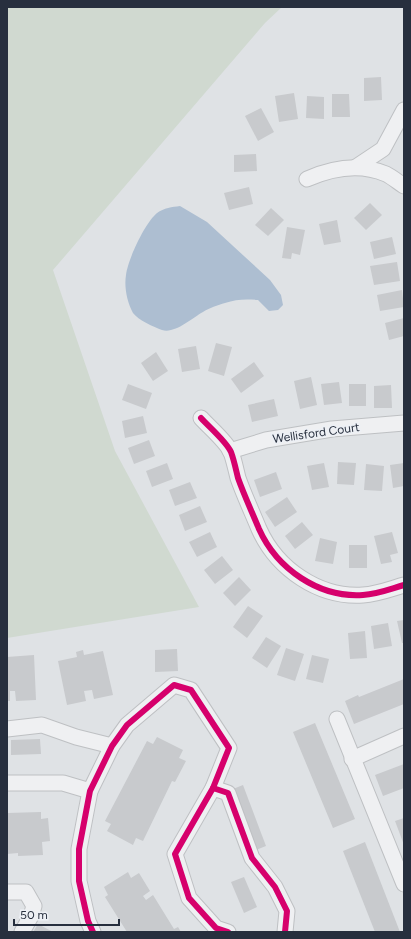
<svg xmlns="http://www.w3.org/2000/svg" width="411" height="939" font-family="Figtree,sans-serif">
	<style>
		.green { fill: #d0d9d0 }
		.water { fill: #adbed1 }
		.building { fill: #c8cacd }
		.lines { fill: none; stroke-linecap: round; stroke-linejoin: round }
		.minor-casing { stroke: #bec0c3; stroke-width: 17 }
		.minor { stroke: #eff0f2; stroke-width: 15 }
		.cycleway-casing { stroke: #edf0f5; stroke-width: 8 }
		.cycleway { stroke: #d6006c; stroke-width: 6 }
		.labels { text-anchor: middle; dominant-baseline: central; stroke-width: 3.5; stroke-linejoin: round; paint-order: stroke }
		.street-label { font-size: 12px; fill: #272f3e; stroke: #edf0f5 }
	</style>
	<rect width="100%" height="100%" fill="#dfe2e5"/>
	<path class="green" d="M7 7H282L265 23 53 270 115 451 199 607 7 638Z"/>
	<path class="water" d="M180 206 207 222 270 280 281 295 283 305 278 310 269 311 258 300C247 299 236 299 225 303 218 305 209 308 203 312 192 318 175 334 162 330 154 327 138 320 133 313 127 302 124 287 126 275 128 259 145 223 157 213 164 208 172 207 180 206Z"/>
	<g class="building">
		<path d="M381 77 382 100 364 101V78Z"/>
		<path d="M294 93 298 119 279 122 275 96Z"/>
		<path d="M332 94H349L350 117H332Z"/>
		<path d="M307 96 324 97V119L306 118Z"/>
		<path d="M261 108 274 132 258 141 245 116Z"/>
		<path d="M256 154 257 171 234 172V155Z"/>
		<path d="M249 187 253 204 229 210 224 193Z"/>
		<path d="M370 203 382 215 366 230 354 218Z"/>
		<path d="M271 208 284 220 268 236 255 225Z"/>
		<path d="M337 220 341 242 324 245 319 224Z"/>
		<path d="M287 227 305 230 300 255 292 253 291 259 282 258Z"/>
		<path d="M392 237 396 254 374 259 370 242Z"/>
		<path d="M397 262 400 281 374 285 370 266Z"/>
		<path d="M402 290 404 307 380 311 377 295Z"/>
		<path d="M404 318V336L389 340 385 323Z"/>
		<path d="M216 343 232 347 224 376 208 371Z"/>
		<path d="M196 346 200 369 182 372 178 349Z"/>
		<path d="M156 352 168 371 153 381 141 363Z"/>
		<path d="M254 362 264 376 241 393 231 379Z"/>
		<path d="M311 377 317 405 300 409 294 381Z"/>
		<path d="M339 382 342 403 324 405 321 384Z"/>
		<path d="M128 384 152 393 146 409 122 400Z"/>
		<rect x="349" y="384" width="17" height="22"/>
		<path d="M391 385 392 408H374V386Z"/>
		<path d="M274 399 278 416 252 422 248 405Z"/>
		<path d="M143 416 147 433 125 438 122 421Z"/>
		<path d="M149 440 155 456 134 464 128 448Z"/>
		<path d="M338 462 356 463 354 485 337 484Z"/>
		<path d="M167 463 173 479 152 487 146 471Z"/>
		<path d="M324 463 329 487 312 490 307 466Z"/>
		<path d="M404 463V486L393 488 390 465Z"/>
		<path d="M366 464 384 466 382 491 364 490Z"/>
		<path d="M276 472 282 489 260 497 254 480Z"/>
		<path d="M190 482 197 498 175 506 169 490Z"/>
		<path d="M287 497 297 512 275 527 265 512Z"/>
		<path d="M200 506 207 522 185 531 179 515Z"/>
		<path d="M302 522 313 535 295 549 285 536Z"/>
		<path d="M210 532 217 547 197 557 189 542Z"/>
		<path d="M392 532 398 553 390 555 392 562 381 564 374 536Z"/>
		<path d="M320 538 337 542 333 564 315 561Z"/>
		<rect x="349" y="545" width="18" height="23"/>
		<path d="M222 556 233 570 215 584 204 570Z"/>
		<path d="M239 577 251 590 235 606 223 593Z"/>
		<path d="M248 606 263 616 247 638 233 627Z"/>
		<path d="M404 620V643H402L397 621Z"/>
		<path d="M388 623 392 646 374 649 371 626Z"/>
		<path d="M365 631 367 658 350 659 348 633Z"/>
		<path d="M266 637 281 646 267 668 252 658Z"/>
		<path d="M286 648 304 654 295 681 277 675Z"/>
		<path d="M177 649 178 671 155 672V650Z"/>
		<path d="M83 650 84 655 103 651 113 695 94 699 92 690 84 691 86 701 67 705 58 661 77 657 76 652Z"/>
		<path d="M34 655 36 700 16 701 15 691H10V701H7V657Z"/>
		<path d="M312 655 329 659 323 683 306 679Z"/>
		<path d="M404 679V704L354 724 345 701 358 695 359 697Z"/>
		<path d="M315 723 355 819 333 828 293 732Z"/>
		<path d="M157 737 183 750 179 758 186 761 175 782 172 781 143 841 136 838 133 845 107 831 111 824 105 821 147 741 153 744Z"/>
		<path d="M40 739 41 754 11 755V740Z"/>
		<path d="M404 764V788L383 796 375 775Z"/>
		<path d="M243 785 266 846 251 852 228 791Z"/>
		<path d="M41 812V819L48 818 50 841 42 842 43 855 18 856V853L7 854V813Z"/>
		<path d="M404 818V845L395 821Z"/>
		<path d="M365 842 400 932H375L343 851Z"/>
		<path d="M128 872 131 878 139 873 150 891 143 896 146 900 153 895 174 929 178 927 181 932H127L105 897 108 895 104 887Z"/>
		<path d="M244 877 257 907 244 913 231 882Z"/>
		<path d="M38 924 53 932H33Z"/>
	</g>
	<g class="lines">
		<defs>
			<g id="minor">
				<path d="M356 167 383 149 404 110"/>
				<path d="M307 179C332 168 360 163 386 174 392 177 398 182 404 186"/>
				<path d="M201 418C209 427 226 441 231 452 234 460 236 470 238 478 244 495 252 512 259 529 277 569 319 598 363 595 378 594 390 589 404 585"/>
				<path d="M230 451 266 440 332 429 404 423"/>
				<path d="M337 719 404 884"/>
				<path d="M7 729 42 725 76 737 112 746"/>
				<path d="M352 759 404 736"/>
				<path d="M7 783H63L90 791"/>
				<path d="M7 892H26L34 906 31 916 22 932"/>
				<path d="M93 932 88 921 79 881V849L90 791 112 746 127 725 174 685 191 690 229 748 213 788"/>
				<path d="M228 932 216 928 189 898 175 854 213 788 228 793 252 858 275 887 287 911 285 932"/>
			</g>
		</defs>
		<use href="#minor" class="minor-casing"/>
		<use href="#minor" class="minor"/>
		<defs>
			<g id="cycleway">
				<path d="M201 418C209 427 226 441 231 452 234 460 236 470 238 478 244 495 252 512 259 529 277 569 319 598 363 595 378 594 390 589 404 585"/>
				<path d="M93 932 88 921 79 881V849L90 791 112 746 127 725 174 685 191 690 229 748 213 788"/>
				<path d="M228 932 216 928 189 898 175 854 213 788 228 793 252 858 275 887 287 911 285 932"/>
			</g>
		</defs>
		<use href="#cycleway" class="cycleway-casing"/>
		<use href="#cycleway" class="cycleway"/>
	</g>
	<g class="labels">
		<g class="street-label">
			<text transform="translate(316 433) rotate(-8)">Wellisford Court</text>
		</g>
	</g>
	<rect width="411" height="939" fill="none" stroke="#272f3e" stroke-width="16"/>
	<path d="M14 919v6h105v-6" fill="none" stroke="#272f3e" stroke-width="2"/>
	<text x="20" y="919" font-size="12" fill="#272f3e" stroke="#edf0f5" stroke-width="3" paint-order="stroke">50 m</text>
</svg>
